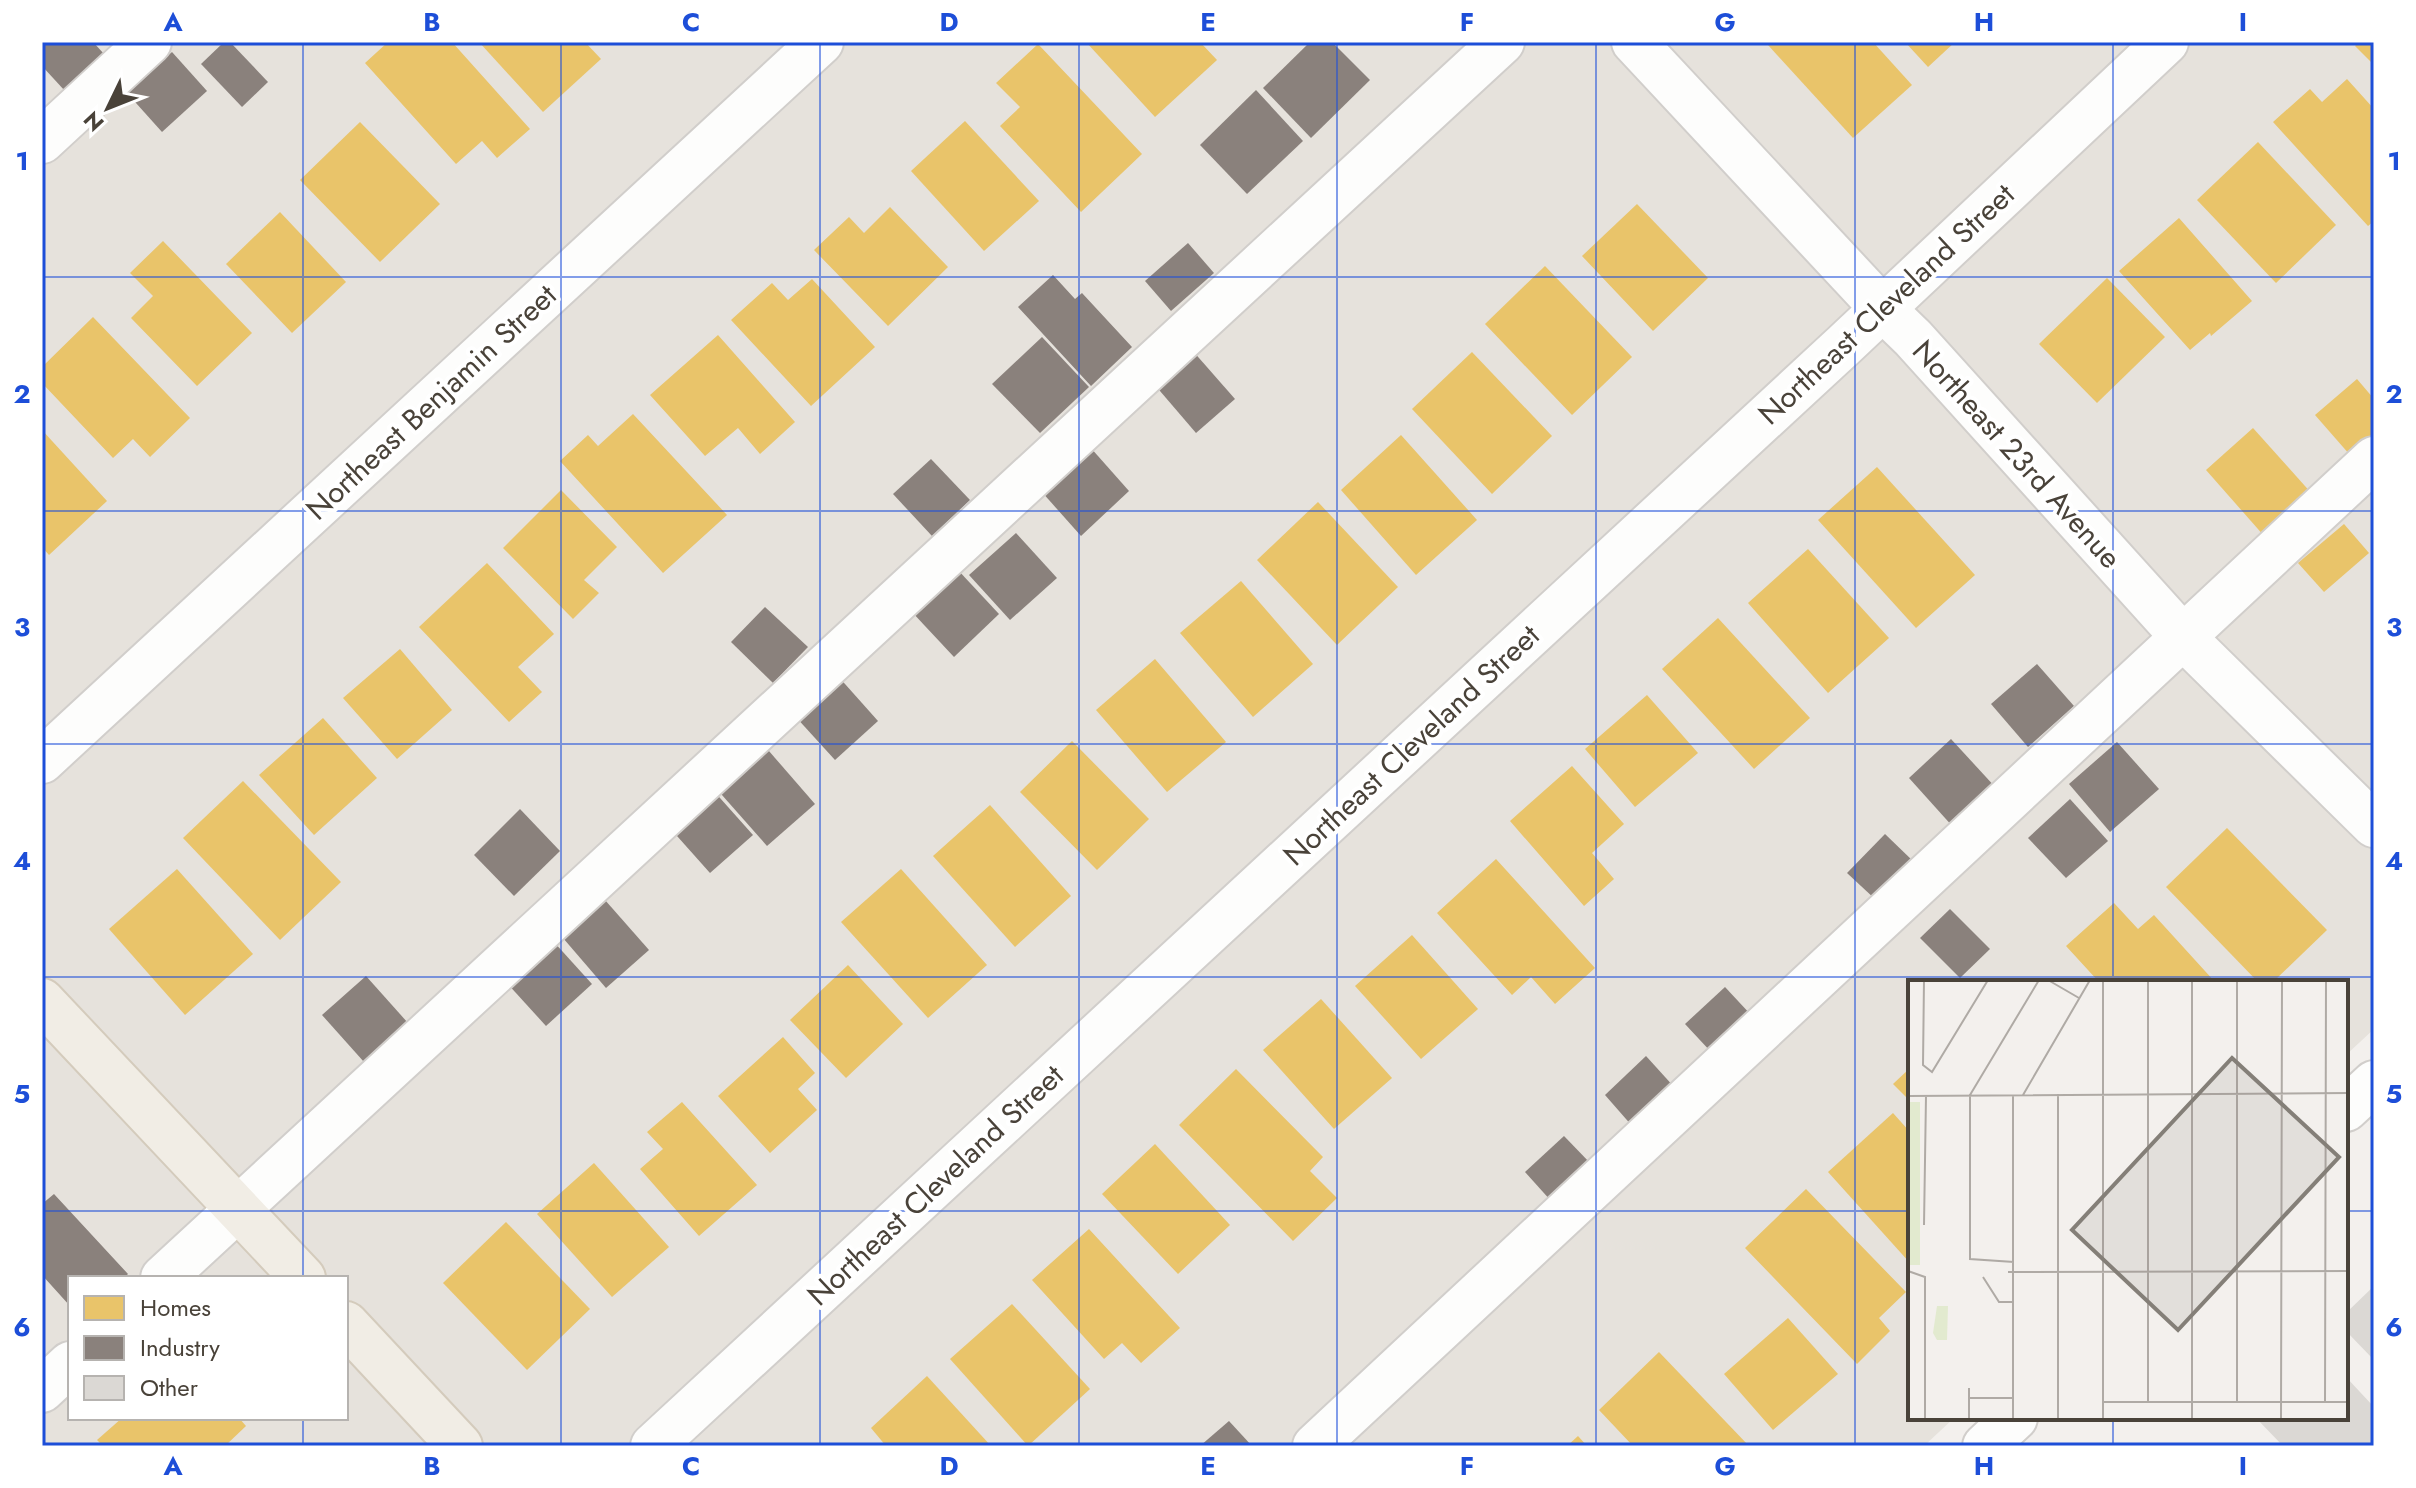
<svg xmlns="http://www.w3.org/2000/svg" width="2416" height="1488" font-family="Jost,sans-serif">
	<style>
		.residential { fill: #e6e2dc; fill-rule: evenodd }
		.homes { fill: #e9c46a }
		.industry { fill: #8a817c }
		.building { fill: #dbd8d4 }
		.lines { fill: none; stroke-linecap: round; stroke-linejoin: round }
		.minor-casing { stroke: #d1cecb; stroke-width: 48 }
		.major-casing { stroke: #d4cbbc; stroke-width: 48 }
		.minor { stroke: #fdfdfc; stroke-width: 44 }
		.major { stroke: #f1ede5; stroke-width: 44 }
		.grid { fill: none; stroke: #1d4ed8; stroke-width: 2; stroke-opacity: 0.55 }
		.labels { text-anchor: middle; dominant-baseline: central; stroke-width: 8; stroke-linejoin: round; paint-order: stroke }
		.street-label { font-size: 30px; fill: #494239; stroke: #fff }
		.inset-road { fill: none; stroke: #afaaa5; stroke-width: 2 }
		.view { fill: #847f78; fill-opacity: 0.15; stroke: #847f78; stroke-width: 4 }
		.inset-edge { fill: none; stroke: #494239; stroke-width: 4 }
		.neatline { fill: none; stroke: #1d4ed8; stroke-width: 3 }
		.grid-label { font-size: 26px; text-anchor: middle; font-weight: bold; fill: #1d4ed8 }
	</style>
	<rect width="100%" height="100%" fill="#f3f0ed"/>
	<path class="residential" d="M42 42H2374V1029L2346 1055V982H1910V1418H1954L1924 1446H42ZM70 1278H346V1418H70Z"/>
	<g class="homes">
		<path d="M388 42H452L530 129 497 158 482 141 456 164 365 63Z"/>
		<path d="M479 42H585L601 59 543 112Z"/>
		<path d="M1086 42H1200L1217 60 1155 117Z"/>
		<path d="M1772 42H1873L1912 85 1853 138 1768 45Z"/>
		<path d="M1905 42H1955L1928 67Z"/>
		<path d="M2359 42H2374V65L2355 46Z"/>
		<path d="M1038 44 1142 154 1081 212 1000 126 1020 107 996 83Z"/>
		<path d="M2347 79 2374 109V221L2368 226 2273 122 2310 89 2322 102Z"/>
		<path d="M965 121 1039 201 984 251 911 171Z"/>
		<path d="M360 122 440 204 380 262 300 180Z"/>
		<path d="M2258 142 2336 225 2276 283 2197 200Z"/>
		<path d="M1637 204 1708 278 1653 331 1582 256Z"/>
		<path d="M890 207 948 267 888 326 814 250 849 217 864 233Z"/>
		<path d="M280 212 346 282 292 333 226 264Z"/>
		<path d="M2179 218 2252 301 2211 336 2210 333 2190 350 2119 271Z"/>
		<path d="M163 241 252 333 197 386 131 318 153 296 130 273Z"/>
		<path d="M1545 266 1632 357 1572 415 1485 324Z"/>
		<path d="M2107 278 2165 337 2097 403 2039 344Z"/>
		<path d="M812 279 875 347 811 406 731 320 772 283 788 300Z"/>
		<path d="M93 317 190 418 150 457 133 439 113 458 42 383V367Z"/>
		<path d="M718 335 795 422 760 454 738 428 705 456 650 395Z"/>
		<path d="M1472 352 1552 436 1492 494 1412 409Z"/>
		<path d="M2357 379 2374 399V434L2350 455 2315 415Z"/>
		<path d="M633 414 727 515 663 573 560 461 588 435 598 446Z"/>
		<path d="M2253 428 2313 495 2265 537 2206 470Z"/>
		<path d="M42 430 107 501 49 555 42 547Z"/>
		<path d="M1401 435 1477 520 1416 575 1341 490Z"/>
		<path d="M1877 467 1975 575 1916 628 1818 520Z"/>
		<path d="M561 490 617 547 584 580 599 593 573 619 503 548Z"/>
		<path d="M1318 502 1398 587 1337 645 1257 560Z"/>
		<path d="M2344 524 2369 553 2324 592 2298 563Z"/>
		<path d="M1808 549 1889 638 1828 693 1748 603Z"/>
		<path d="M487 563 554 634 518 667 542 692 509 722 419 627Z"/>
		<path d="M1241 581 1313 664 1253 717 1180 633Z"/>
		<path d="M1718 618 1810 718 1754 769 1662 669Z"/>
		<path d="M400 649 452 710 397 759 343 698Z"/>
		<path d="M1155 659 1226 742 1167 792 1096 710Z"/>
		<path d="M1647 695 1698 753 1635 807 1585 749Z"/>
		<path d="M323 718 377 778 314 835 259 775Z"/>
		<path d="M1072 741 1149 819 1097 870 1020 792Z"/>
		<path d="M1572 766 1624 824 1592 853 1614 879 1584 906 1510 821Z"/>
		<path d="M243 781 341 882 280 940 183 838Z"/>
		<path d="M990 805 1071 896 1015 947 933 856Z"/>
		<path d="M2227 828 2327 930 2273 982H2258L2166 887Z"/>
		<path d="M1496 859 1595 968 1555 1004 1531 977 1512 995 1437 913Z"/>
		<path d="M177 869 253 954 185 1015 109 929Z"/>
		<path d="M901 869 987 965 928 1018 841 922Z"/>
		<path d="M2114 903 2138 929 2154 915 2215 982H2099L2066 946Z"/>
		<path d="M1412 935 1478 1009 1421 1059 1355 986Z"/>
		<path d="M848 965 903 1024 846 1078 790 1020Z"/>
		<path d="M1321 999 1392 1078 1334 1129 1263 1050Z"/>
		<path d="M783 1037 815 1073 798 1089 817 1110 770 1153 718 1096Z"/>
		<path d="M1910 1068V1101L1893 1084Z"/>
		<path d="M1236 1069 1323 1157 1310 1171 1337 1198 1293 1241 1179 1125Z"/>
		<path d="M682 1102 757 1185 699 1236 640 1169 663 1149 647 1132Z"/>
		<path d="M1893 1113 1910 1132V1263L1828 1172Z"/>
		<path d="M1155 1144 1230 1225 1178 1274 1102 1194Z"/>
		<path d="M594 1163 669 1247 612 1297 537 1214Z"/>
		<path d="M1806 1189 1906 1292 1879 1318 1890 1331 1857 1364 1745 1248Z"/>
		<path d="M506 1222 590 1309 527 1370 443 1283Z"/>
		<path d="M1089 1229 1180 1328 1141 1363 1122 1343 1104 1359 1032 1280Z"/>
		<path d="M1012 1304 1090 1389 1028 1446 950 1359Z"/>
		<path d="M1788 1318 1838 1374 1773 1430 1724 1374Z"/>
		<path d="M1659 1352 1749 1446H1633L1599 1410Z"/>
		<path d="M927 1376 991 1446H886L871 1428Z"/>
		<path d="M122 1418H239L246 1426 225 1446H103L97 1440Z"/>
		<path d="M1578 1436 1587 1446H1567Z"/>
	</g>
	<g class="industry">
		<path d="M44 42H93L105 55 65 91 42 66V44Z"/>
		<path d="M224 42H230L268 82 242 107 201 64Z"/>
		<path d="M1310 42H1332L1370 80 1311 138 1263 88Z"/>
		<path d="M172 52 207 91 162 132 127 93Z"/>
		<path d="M1256 90 1303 141 1247 194 1200 145Z"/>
		<path d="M1188 243 1214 273 1171 311 1145 281Z"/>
		<path d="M1053 275 1075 299 1082 293 1132 347 1091 386 1018 307Z"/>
		<path d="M1042 337 1089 387 1040 433 992 384Z"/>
		<path d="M1192 350 1235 399 1196 433 1154 384Z"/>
		<path d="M1090 447 1129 491 1081 536 1041 491Z"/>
		<path d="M931 459 970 500 932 536 893 494Z"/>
		<path d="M1016 533 1057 578 1010 620 969 575Z"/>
		<path d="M957 569 999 614 954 657 911 611Z"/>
		<path d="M765 607 808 647 773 683 731 642Z"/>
		<path d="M2037 664 2074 706 2028 747 1991 704Z"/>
		<path d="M837 675 878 721 835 760 794 715Z"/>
		<path d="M1951 739 1997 789 1954 828 1909 778Z"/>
		<path d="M2117 742 2159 789 2110 832 2069 784Z"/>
		<path d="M762 743 815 804 767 846 714 786Z"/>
		<path d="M712 789 753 835 710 873 669 827Z"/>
		<path d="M2070 799 2108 841 2066 878 2028 838Z"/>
		<path d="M520 809 560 851 514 896 474 855Z"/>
		<path d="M1885 834 1914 862 1876 900 1847 873Z"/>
		<path d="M605 900 649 950 606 988 563 938Z"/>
		<path d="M1950 909 1990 949 1960 978 1920 938Z"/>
		<path d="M553 941 592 984 546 1026 506 982Z"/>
		<path d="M366 976 408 1023 364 1062 322 1015Z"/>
		<path d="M1725 987 1752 1016 1712 1053 1685 1024Z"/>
		<path d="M1646 1056 1675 1088 1633 1127 1605 1095Z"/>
		<path d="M1564 1136 1592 1165 1552 1202 1525 1172Z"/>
		<path d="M54 1194 128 1274 124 1278H70V1306L42 1275V1204Z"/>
		<path d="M1229 1421 1252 1446H1200Z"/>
	</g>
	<g class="building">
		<path d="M2374 1286V1360L2346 1331V1313Z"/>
		<path d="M2346 1377 2374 1407V1446H2283L2256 1418H2346Z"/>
	</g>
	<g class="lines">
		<defs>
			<g id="minor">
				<path d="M1634 42 1882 308 1913 338 2183 637 2374 825"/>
				<path d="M42 141 149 42"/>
				<path d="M42 761 821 42"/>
				<path d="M2346 1109 2374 1083"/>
				<path d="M163 1278 1502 42"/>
				<path d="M42 1390 70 1364"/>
				<path d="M653 1446 1844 345 2166 42"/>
				<path d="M1315 1446 2374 459"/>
				<path d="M1985 1446 2015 1418"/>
			</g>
			<g id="major">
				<path d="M42 1001 303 1278"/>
				<path d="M346 1324 460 1446"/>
			</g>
		</defs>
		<use href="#minor" class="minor-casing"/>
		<use href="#major" class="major-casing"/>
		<use href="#minor" class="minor"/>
		<use href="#major" class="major"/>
	</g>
	<path class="grid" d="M303 42V1278M561 42V1446M820 42V1446M1079 42V1446M1337 42V1446M1596 42V1446M1855 42V1446M2113 42V982M42 277H2374M42 511H2374M42 744H2374M42 977H2374M42 1211H1910M2346 1211H2374M303 1418V1446M2113 1418V1446"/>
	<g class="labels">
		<g class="street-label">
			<text transform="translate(1886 304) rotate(-43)">Northeast Cleveland Street</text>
			<text transform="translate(431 402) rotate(-43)">Northeast Benjamin Street</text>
			<text transform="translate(2017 454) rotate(48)">Northeast 23rd Avenue</text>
			<text transform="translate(1411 745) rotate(-43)">Northeast Cleveland Street</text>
			<text transform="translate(935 1185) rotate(-43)">Northeast Cleveland Street</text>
		</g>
	</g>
	<g transform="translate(1908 980)">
		<rect width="440" height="440" fill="#f3f0ed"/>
		<path d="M0 122H12V285H0ZM29 326H40L39 360H29L25 353Z" fill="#e2eacf"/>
		<path class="inset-road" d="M16 0 15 85 24 92 80 0M140 0 171 18M195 0V440M329 0V422M105 115V440M115 115 182 0M0 116 440 113M16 245 18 116M106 282 62 279V115L131 0M0 291 17 297V440M100 292 440 291M75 297 91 322H106M61 418H105M195 422H440M240 422V0M417 422 418 0M61 440V408M150 440V114M284 440V0M373 440 374 0"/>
		<path class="view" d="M324 78 431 177 270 350 164 250Z"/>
		<rect width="440" height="440" class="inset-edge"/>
	</g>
	<rect width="2416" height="1488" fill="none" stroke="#ffffff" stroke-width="88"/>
	<rect x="68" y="1276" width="280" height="144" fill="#ffffff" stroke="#b6b3b0" stroke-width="2"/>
	<rect x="84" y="1296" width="40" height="24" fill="#e9c46a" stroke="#b6b3b0" stroke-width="2"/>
	<text x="140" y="1316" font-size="24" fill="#494239">Homes</text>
	<rect x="84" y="1336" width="40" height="24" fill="#8a817c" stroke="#b6b3b0" stroke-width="2"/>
	<text x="140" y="1356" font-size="24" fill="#494239">Industry</text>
	<rect x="84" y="1376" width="40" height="24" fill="#dbd8d4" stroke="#b6b3b0" stroke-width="2"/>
	<text x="140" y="1396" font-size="24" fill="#494239">Other</text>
	<g transform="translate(108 108) rotate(227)" stroke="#ffffff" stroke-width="6" paint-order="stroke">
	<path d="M0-6L14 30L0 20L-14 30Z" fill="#494239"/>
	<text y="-12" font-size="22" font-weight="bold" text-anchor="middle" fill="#494239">N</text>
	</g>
	<rect x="44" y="44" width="2328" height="1400" class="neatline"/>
	<g class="grid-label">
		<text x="173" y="31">A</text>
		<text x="432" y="31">B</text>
		<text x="691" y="31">C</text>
		<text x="949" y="31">D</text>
		<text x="1208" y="31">E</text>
		<text x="1467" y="31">F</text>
		<text x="1725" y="31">G</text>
		<text x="1984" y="31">H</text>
		<text x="2243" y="31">I</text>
		<text x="22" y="170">1</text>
		<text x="2394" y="170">1</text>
		<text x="22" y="403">2</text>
		<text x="2394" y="403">2</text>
		<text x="22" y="636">3</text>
		<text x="2394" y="636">3</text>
		<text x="22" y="870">4</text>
		<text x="2394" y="870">4</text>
		<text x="22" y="1103">5</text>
		<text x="2394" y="1103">5</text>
		<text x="22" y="1336">6</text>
		<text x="2394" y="1336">6</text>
		<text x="173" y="1475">A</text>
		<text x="432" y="1475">B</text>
		<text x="691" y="1475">C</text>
		<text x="949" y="1475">D</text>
		<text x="1208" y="1475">E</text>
		<text x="1467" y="1475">F</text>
		<text x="1725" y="1475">G</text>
		<text x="1984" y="1475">H</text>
		<text x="2243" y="1475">I</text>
	</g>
</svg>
